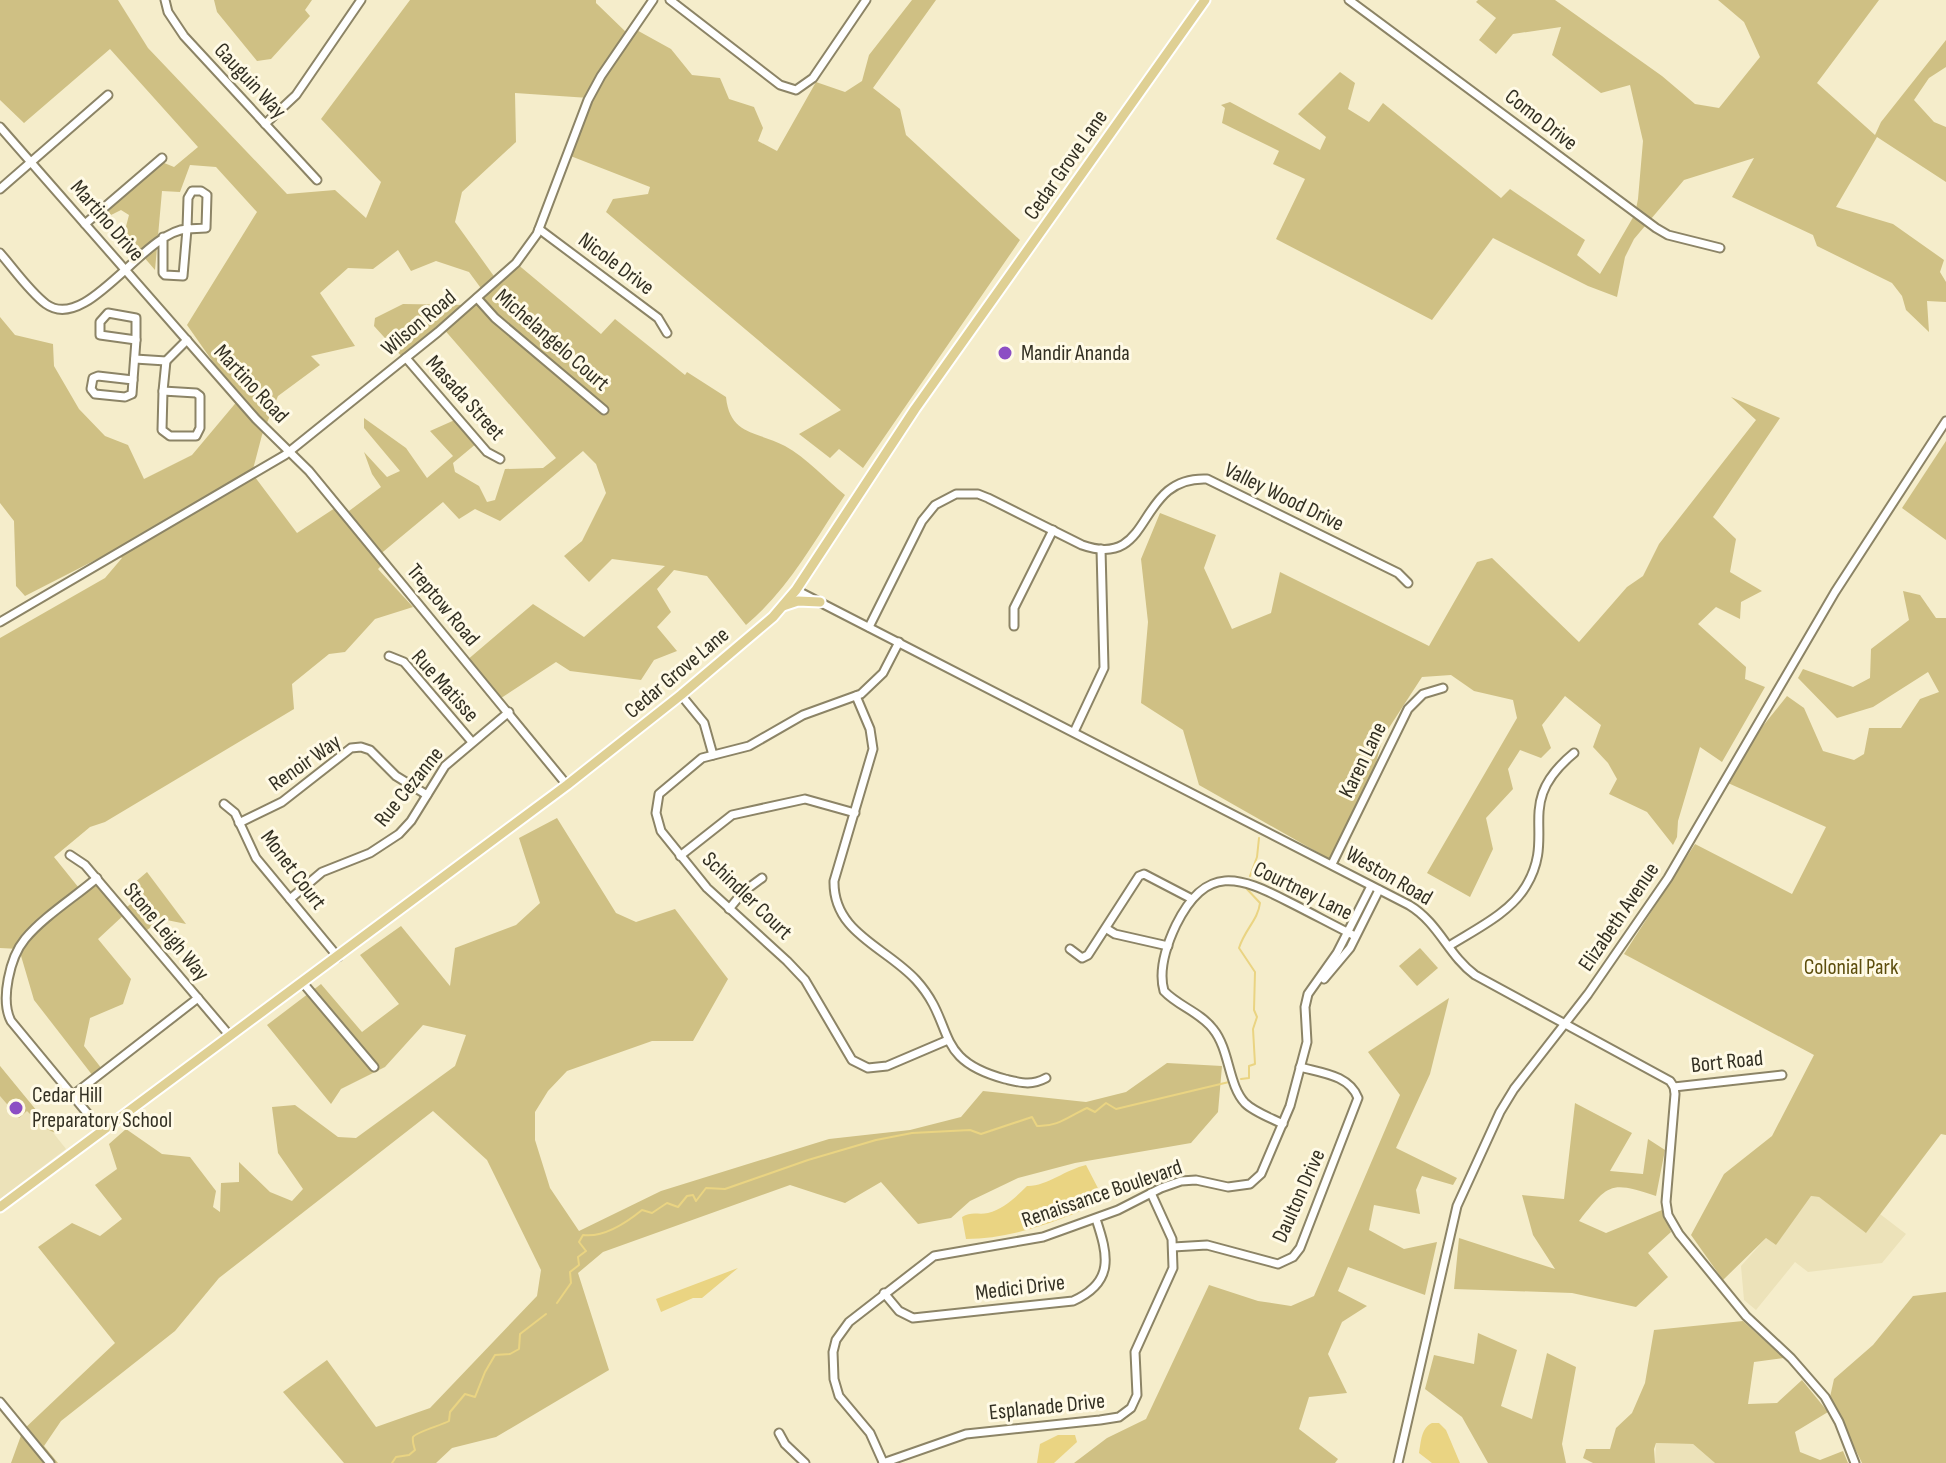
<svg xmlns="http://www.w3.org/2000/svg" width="1946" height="1463" font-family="'Sofia Sans Condensed',sans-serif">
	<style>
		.built { fill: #ece2b9 }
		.green { fill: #cfc084; fill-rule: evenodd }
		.water { fill: #ead482 }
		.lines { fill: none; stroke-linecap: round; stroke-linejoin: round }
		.stream { stroke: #ead482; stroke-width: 2 }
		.minor-casing { stroke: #8c8466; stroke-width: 11 }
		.major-casing { stroke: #fff; stroke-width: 13 }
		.minor { stroke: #fff; stroke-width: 7 }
		.major { stroke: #dfd094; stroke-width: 9 }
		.poi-dot { fill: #8c4ec4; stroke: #fffae6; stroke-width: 3 }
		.labels { text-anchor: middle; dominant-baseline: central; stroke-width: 6; stroke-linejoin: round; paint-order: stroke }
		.street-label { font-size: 22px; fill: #333023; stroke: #fffae6 }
		.poi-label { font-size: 22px; fill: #333023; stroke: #fffae6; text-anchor: start }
		.park-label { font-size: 22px; fill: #5d4e0d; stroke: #fffae6 }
	</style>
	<rect width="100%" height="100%" fill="#f5edcb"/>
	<g class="built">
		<path d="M0 1066 66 1149 0 1199Z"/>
		<path d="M1810 1196 1819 1197 1866 1232 1880 1214 1906 1234 1882 1263 1808 1272 1795 1262 1756 1310 1744 1300 1741 1266 1766 1238 1776 1245Z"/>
		<path d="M1656 1443 1693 1444 1715 1463H1655Z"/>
	</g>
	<g class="green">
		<path d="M0 0H118L148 48 287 194 335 190 366 218 381 182 321 119 410 0H596V3L628 34 633 28 671 49 692 75 720 78 729 99 754 107 763 128 758 141 777 151 816 82 845 92 862 81 869 55 912 0H936L873 88 900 109 906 135 1020 240 863 468 839 449 830 458 799 434 841 410 606 212 613 199 648 194 650 187 568 155 589 98 515 93 516 142 462 192 455 222 496 279 516 263 601 334 615 319 685 375 687 372 726 397C730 436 757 431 785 446 806 457 826 480 845 495 815 540 788 590 746 625L707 576 674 570 657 589 671 612 657 627 677 651 654 660 641 680 570 671 556 662 498 700 466 661 533 604 584 637 665 566 612 559 589 582 564 556 582 541 606 493 596 464 583 451 500 521 475 509 459 519 443 502 378 556 384 563 378 569 413 607 375 619 345 652 329 654 292 684 294 709 105 822 90 827 54 857 83 893 98 880 123 910 141 896 133 884 147 872 186 924 162 919 143 933 126 913 98 939 131 979 123 1004 90 1018 84 1046 102 1069 93 1076 34 1000 19 949 0 948V638L105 578 122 558 111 552 25 596 16 586 14 521 0 503V317L15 335 53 344 54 366 79 409 105 436 128 445 144 479 192 455 239 399 187 325 257 212 216 167 190 165 180 192 162 191 155 270 124 234 129 215 121 210 111 215 104 206 157 160 174 167 198 147 110 49 24 123 0 100ZM398 250 411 271 436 261 469 272 483 291 466 305 403 304 375 318 374 326 404 359 442 327 556 458 543 468 505 469 495 500 487 502 479 486 455 472 453 463 477 443 457 419 430 431 453 456 427 478 406 448 364 418V428L400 471 387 477 364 452 372 474 381 487 349 511H344L338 506 297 533 252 473 262 435 278 396 320 365 311 356 355 346 320 293 348 268 373 269Z"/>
		<path d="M214 0H312L305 10 310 16 271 59 257 61 217 12Z"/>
		<path d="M1478 0H1555L1662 76 1695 104 1719 108 1760 57 1744 22 1718 0H1879L1817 83 1875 135 1881 122 1946 40V67L1929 78 1914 100 1934 122 1946 127V182L1877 137 1836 207 1893 224 1944 260 1940 272 1946 282V302L1927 301 1929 332 1906 310 1902 296 1892 283 1817 246 1813 235 1732 197 1754 158 1684 180 1634 239 1625 257 1617 297 1588 286 1493 238 1432 320 1276 239 1305 179 1273 164 1279 151 1222 123 1225 108 1221 105 1230 102 1320 150 1326 137 1298 114 1340 72 1355 83 1348 109 1369 122 1383 103 1501 198 1510 189 1585 240 1577 255 1600 274 1635 214 1638 199 1643 141 1630 85 1601 93 1552 55 1561 27 1513 34 1496 54 1479 40 1496 18 1476 2Z"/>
		<path d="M1731 397 1780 418 1713 517 1736 539 1730 572 1762 591 1741 602 1740 619 1716 607 1698 624 1746 667 1745 679 1765 687 1722 762 1700 747 1678 821 1677 837 1673 845 1647 812 1609 794 1617 779 1608 763 1593 747 1601 725 1565 696 1542 725 1551 748 1541 758 1520 750 1508 769 1513 789 1486 818 1493 849 1470 897 1427 873 1517 718 1513 700 1474 691 1451 675 1422 677 1383 737 1373 774 1331 860 1199 785 1183 730 1141 703 1148 622 1141 559 1160 513 1216 535 1204 568 1232 629 1271 613 1280 572 1429 646 1477 562 1492 558 1579 642 1627 587 1643 576 1659 544 1756 420Z"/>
		<path d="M1946 441V540L1902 508Z"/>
		<path d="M1903 591 1920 595 1936 618H1946V1135L1941 1134 1866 1233 1819 1197 1811 1196 1776 1245 1766 1238 1723 1280 1691 1235 1724 1174 1772 1136 1814 1055 1624 954 1695 844 1792 894 1826 827 1728 783 1754 737 1787 696 1804 708 1823 751 1854 760 1864 754 1869 728H1901L1920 699 1939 692 1928 672 1873 707 1837 718 1798 678 1803 669 1853 687 1870 678 1871 649 1909 620Z"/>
		<path d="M557 818 616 913 636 922 675 909 728 979 693 1041H652L567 1071 548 1091 535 1112V1140L550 1188 579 1231 661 1191 829 1139 910 1130 961 1117 983 1091 1086 1102 1126 1092 1167 1063 1222 1066 1218 1112 1191 1143 1075 1163 1018 1178 970 1201 951 1218 918 1224 881 1182 845 1203 790 1185 603 1252 578 1273 609 1370 496 1437 452 1448 436 1463H344L283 1392 327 1360 376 1427 430 1408 537 1296 541 1270 487 1160 433 1111 219 1278 175 1331 61 1421 44 1446 58 1463H11L23 1430 115 1343 38 1247 72 1223 100 1236 122 1219 95 1185 117 1169 109 1144 126 1129 162 1154 190 1157 216 1191 213 1207 220 1212 221 1183 239 1182V1162L270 1192 292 1201 303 1189 278 1153 272 1107 295 1105 338 1137 356 1138 455 1066 466 1035 423 1025 385 1067 341 1089 331 1104 267 1025 321 984 362 1032 399 1004 360 955 401 926 450 986 455 948 516 925 540 903 519 838Z"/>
		<path d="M1420 948 1438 968 1417 986 1399 966Z"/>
		<path d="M1449 998 1430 1074 1396 1148 1457 1178 1453 1185 1422 1176 1416 1190 1420 1214 1374 1205 1369 1230 1404 1249 1437 1242 1425 1295 1348 1267 1338 1291 1367 1306 1342 1322 1328 1354 1347 1393 1309 1397 1299 1429 1338 1459 1335 1463H1074L1107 1438 1146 1419 1209 1285 1258 1301 1291 1306 1314 1296 1400 1095 1368 1052Z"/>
		<path d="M0 1066 55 1133 43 1127 27 1111 19 1118 0 1096Z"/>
		<path d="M1575 1103 1632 1133 1610 1171 1643 1174 1648 1139 1665 1150 1656 1196C1610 1181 1609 1183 1579 1221L1606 1233 1662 1210 1671 1232 1648 1253 1668 1277 1636 1307 1572 1293 1454 1289 1459 1238 1555 1269 1533 1235 1522 1195 1564 1199Z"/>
		<path d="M1946 1292V1463H1862L1830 1397 1834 1379 1873 1345 1913 1296Z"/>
		<path d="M1743 1321 1784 1358 1754 1362 1748 1404 1777 1403 1802 1380 1828 1412 1795 1432 1800 1452 1820 1460 1843 1451 1848 1463H1715L1693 1444 1656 1443 1654 1449 1655 1463H1593L1583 1458 1586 1449H1610L1616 1428 1632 1413 1645 1383 1654 1330Z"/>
		<path d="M1478 1333 1517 1350 1501 1406 1532 1419 1547 1353 1576 1367 1562 1444 1566 1463H1488L1462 1417 1425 1389 1434 1355 1474 1364Z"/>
	</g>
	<g class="water">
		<path d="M1086 1165 1101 1194 1102 1202C1061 1220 1013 1239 966 1239L962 1217C971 1211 978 1215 988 1213 1004 1209 1016 1197 1027 1186 1045 1187 1067 1169 1086 1165Z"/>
		<path d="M738 1268 702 1298H693L661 1312 656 1299Z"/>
		<path d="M1432 1423H1439L1446 1430 1460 1463H1432L1419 1453C1421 1442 1421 1428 1432 1423Z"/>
		<path d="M1058 1435H1075L1077 1442 1054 1463H1037L1040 1444Z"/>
	</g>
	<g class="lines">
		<g class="stream">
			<path d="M1250 876 1257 857 1259 838"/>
			<path d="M1241 1079 1249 1078V1066L1255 1064 1253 1029 1257 1017 1254 1010 1255 972 1239 948C1245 929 1258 920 1260 903L1246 888"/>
			<path d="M557 1303 571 1283 570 1272 579 1265 578 1257 586 1251 579 1242 583 1235C604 1238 626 1223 642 1210L652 1213 667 1203 678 1207 687 1196 693 1195 696 1201 706 1188 725 1189 808 1160 876 1140 912 1133 970 1130 981 1134 1032 1117 1037 1126C1058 1127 1069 1116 1087 1108L1095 1112 1106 1103 1116 1109 1229 1082"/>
			<path d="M392 1463 396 1457 409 1455 415 1450C414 1446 412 1442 413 1437 416 1432 442 1425 449 1421L450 1412 465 1394 475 1397 485 1372 495 1355 510 1354 519 1349 520 1334 546 1314"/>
		</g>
		<defs>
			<g id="minor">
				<path d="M165 0 168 12 184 36 317 180"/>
				<path d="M670 0 780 85 796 90 813 78 866 0"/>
				<path d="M1349 0 1656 228 1668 235 1720 248"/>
				<path d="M265 124 296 95 361 0"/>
				<path d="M0 127 256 419 309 471 567 785"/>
				<path d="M0 189 108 95"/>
				<path d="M192 191H201L207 195 206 228 187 229 188 198Z"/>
				<path d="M85 224 162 158"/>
				<path d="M539 229 658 318 667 333"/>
				<path d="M0 253C14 269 29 291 46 304 87 334 144 231 187 229L183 276 165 275 163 273V237"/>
				<path d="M477 298 495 318 604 410"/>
				<path d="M108 313 136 318V340L100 335V322Z"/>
				<path d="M406 358 487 452 500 459"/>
				<path d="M135 359 166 361 187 340"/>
				<path d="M98 376 133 380 132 394 125 397 95 394 91 389 93 378Z"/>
				<path d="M133 380 136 340"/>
				<path d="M163 391 196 393 200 396V428L196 436H170L162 430Z"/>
				<path d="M163 391 166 361"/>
				<path d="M796 590 1409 905C1439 923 1448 955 1475 975L1670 1081 1674 1087 1675 1094 1666 1202 1668 1215 1679 1234 1746 1316 1791 1358 1825 1397 1839 1422 1855 1463"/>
				<path d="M0 622 285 455 438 332 516 263 537 234 588 100 601 76 653 0"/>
				<path d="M1014 626V608L1053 530"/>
				<path d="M869 627 922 521 935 505 956 494H978L988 498 1082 545C1155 571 1134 476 1207 479L1398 573 1408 583"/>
				<path d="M899 642 883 673 861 694 803 715 749 746 702 758 659 794 656 813 661 831 707 888 787 961 805 980 852 1060 868 1068 887 1066 948 1040"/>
				<path d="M389 656 404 662 472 742"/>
				<path d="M681 695 704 723 713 755"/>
				<path d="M856 696 870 729 873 749 834 881C833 933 886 947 916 980 957 1025 931 1059 1005 1079 1022 1083 1031 1086 1046 1078"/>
				<path d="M1074 732 1104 668 1101 549"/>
				<path d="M224 804 235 813 256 858 338 957"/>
				<path d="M239 823 282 802 351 748 361 747 370 750 396 776 427 795"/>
				<path d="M70 855 85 865 230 1036"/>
				<path d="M680 856 732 815 805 799 855 813"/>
				<path d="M1332 864 1408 709 1423 694 1443 688"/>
				<path d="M97 878C75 897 43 917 25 939 10 957 0 1000 11 1021L102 1131"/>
				<path d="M290 899 322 872 370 853 399 834 411 821 445 766 509 712"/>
				<path d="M729 909 743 892 762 878"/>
				<path d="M1107 929 1115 934 1168 946"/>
				<path d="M1449 946C1476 929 1510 913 1526 886 1558 833 1512 804 1574 753"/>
				<path d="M1070 949 1082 958 1088 955 1139 876 1144 874 1192 899"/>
				<path d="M1324 979 1350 948 1379 890"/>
				<path d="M303 983 374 1067"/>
				<path d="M1674 1087 1782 1075"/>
				<path d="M73 1095 198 998"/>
				<path d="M1283 1124C1271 1118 1254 1112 1245 1103 1228 1085 1230 1050 1213 1029 1200 1012 1178 1006 1164 991 1158 970 1167 944 1176 925 1206 864 1239 876 1289 902 1311 913 1333 925 1355 936"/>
				<path d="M1173 1247 1207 1245 1278 1264 1293 1257 1300 1248 1358 1098C1349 1075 1322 1073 1300 1067"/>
				<path d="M884 1293 899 1311 913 1318 1073 1301C1115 1282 1108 1255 1096 1219"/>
				<path d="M0 1402 50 1463"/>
				<path d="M779 1433 785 1444 805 1463"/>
				<path d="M883 1462 870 1433 839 1396 834 1379 833 1352 836 1340 849 1322 934 1256 1043 1237 1118 1210 1161 1188 1181 1181 1196 1180 1228 1187 1250 1184 1261 1174 1290 1106 1307 1042 1305 1007 1308 994 1337 953 1371 886"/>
				<path d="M883 1463 966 1434 1100 1420 1119 1417 1131 1408 1137 1395 1135 1352 1173 1268 1172 1239 1151 1193"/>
				<path d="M1398 1463 1457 1206 1500 1112 1514 1089 1588 994 1668 878 1835 592 1946 421"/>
			</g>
			<g id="major">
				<path d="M783 606 798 601 820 602"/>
				<path d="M0 1207 567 785 681 695 773 617 796 590 915 409 1205 0"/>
			</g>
		</defs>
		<use href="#minor" class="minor-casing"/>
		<use href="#major" class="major-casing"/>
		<use href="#minor" class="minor"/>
		<use href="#major" class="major"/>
	</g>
	<g class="poi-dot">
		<circle cx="1005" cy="353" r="8"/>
		<circle cx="16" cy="1108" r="8"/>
	</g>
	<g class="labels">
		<g class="street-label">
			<text transform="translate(250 81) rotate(47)">Gauguin Way</text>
			<text transform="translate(1541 120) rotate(38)">Como Drive</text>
			<text transform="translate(1066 165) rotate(-55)">Cedar Grove Lane</text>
			<text transform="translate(107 221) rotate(49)">Martino Drive</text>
			<text transform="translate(616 264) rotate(37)">Nicole Drive</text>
			<text transform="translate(419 323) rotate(-40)">Wilson Road</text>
			<text transform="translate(552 340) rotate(41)">Michelangelo Court</text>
			<text transform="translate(251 384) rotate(47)">Martino Road</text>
			<text transform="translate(465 398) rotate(48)">Masada Street</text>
			<text transform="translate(1284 497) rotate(26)">Valley Wood Drive</text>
			<text transform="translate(443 605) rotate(50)">Treptow Road</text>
			<text transform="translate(677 673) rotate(-40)">Cedar Grove Lane</text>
			<text transform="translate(445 686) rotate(48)">Rue Matisse</text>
			<text transform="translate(1363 760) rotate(-64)">Karen Lane</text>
			<text transform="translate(305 763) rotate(-35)">Renoir Way</text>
			<text transform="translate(409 787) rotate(-51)">Rue Cezanne</text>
			<text transform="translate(293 870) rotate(53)">Monet Court</text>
			<text transform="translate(1389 876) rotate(30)">Weston Road</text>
			<text transform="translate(1303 891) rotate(26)">Courtney Lane</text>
			<text transform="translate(747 896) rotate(44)">Schindler Court</text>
			<text transform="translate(1619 917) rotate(-56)">Elizabeth Avenue</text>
			<text transform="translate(166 932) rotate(50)">Stone Leigh Way</text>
			<text transform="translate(1727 1062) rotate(-6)">Bort Road</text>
			<text transform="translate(1102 1194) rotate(-19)">Renaissance Boulevard</text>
			<text transform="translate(1299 1196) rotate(-66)">Daulton Drive</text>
			<text transform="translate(1020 1288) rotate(-7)">Medici Drive</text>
			<text transform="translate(1047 1407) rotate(-6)">Esplanade Drive</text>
		</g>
		<g class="poi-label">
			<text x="1021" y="353">Mandir Ananda</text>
			<text x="32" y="1095">Cedar Hill<tspan x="32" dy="25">Preparatory School</tspan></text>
		</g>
		<g class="park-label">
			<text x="1851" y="967">Colonial Park</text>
		</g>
	</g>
</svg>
